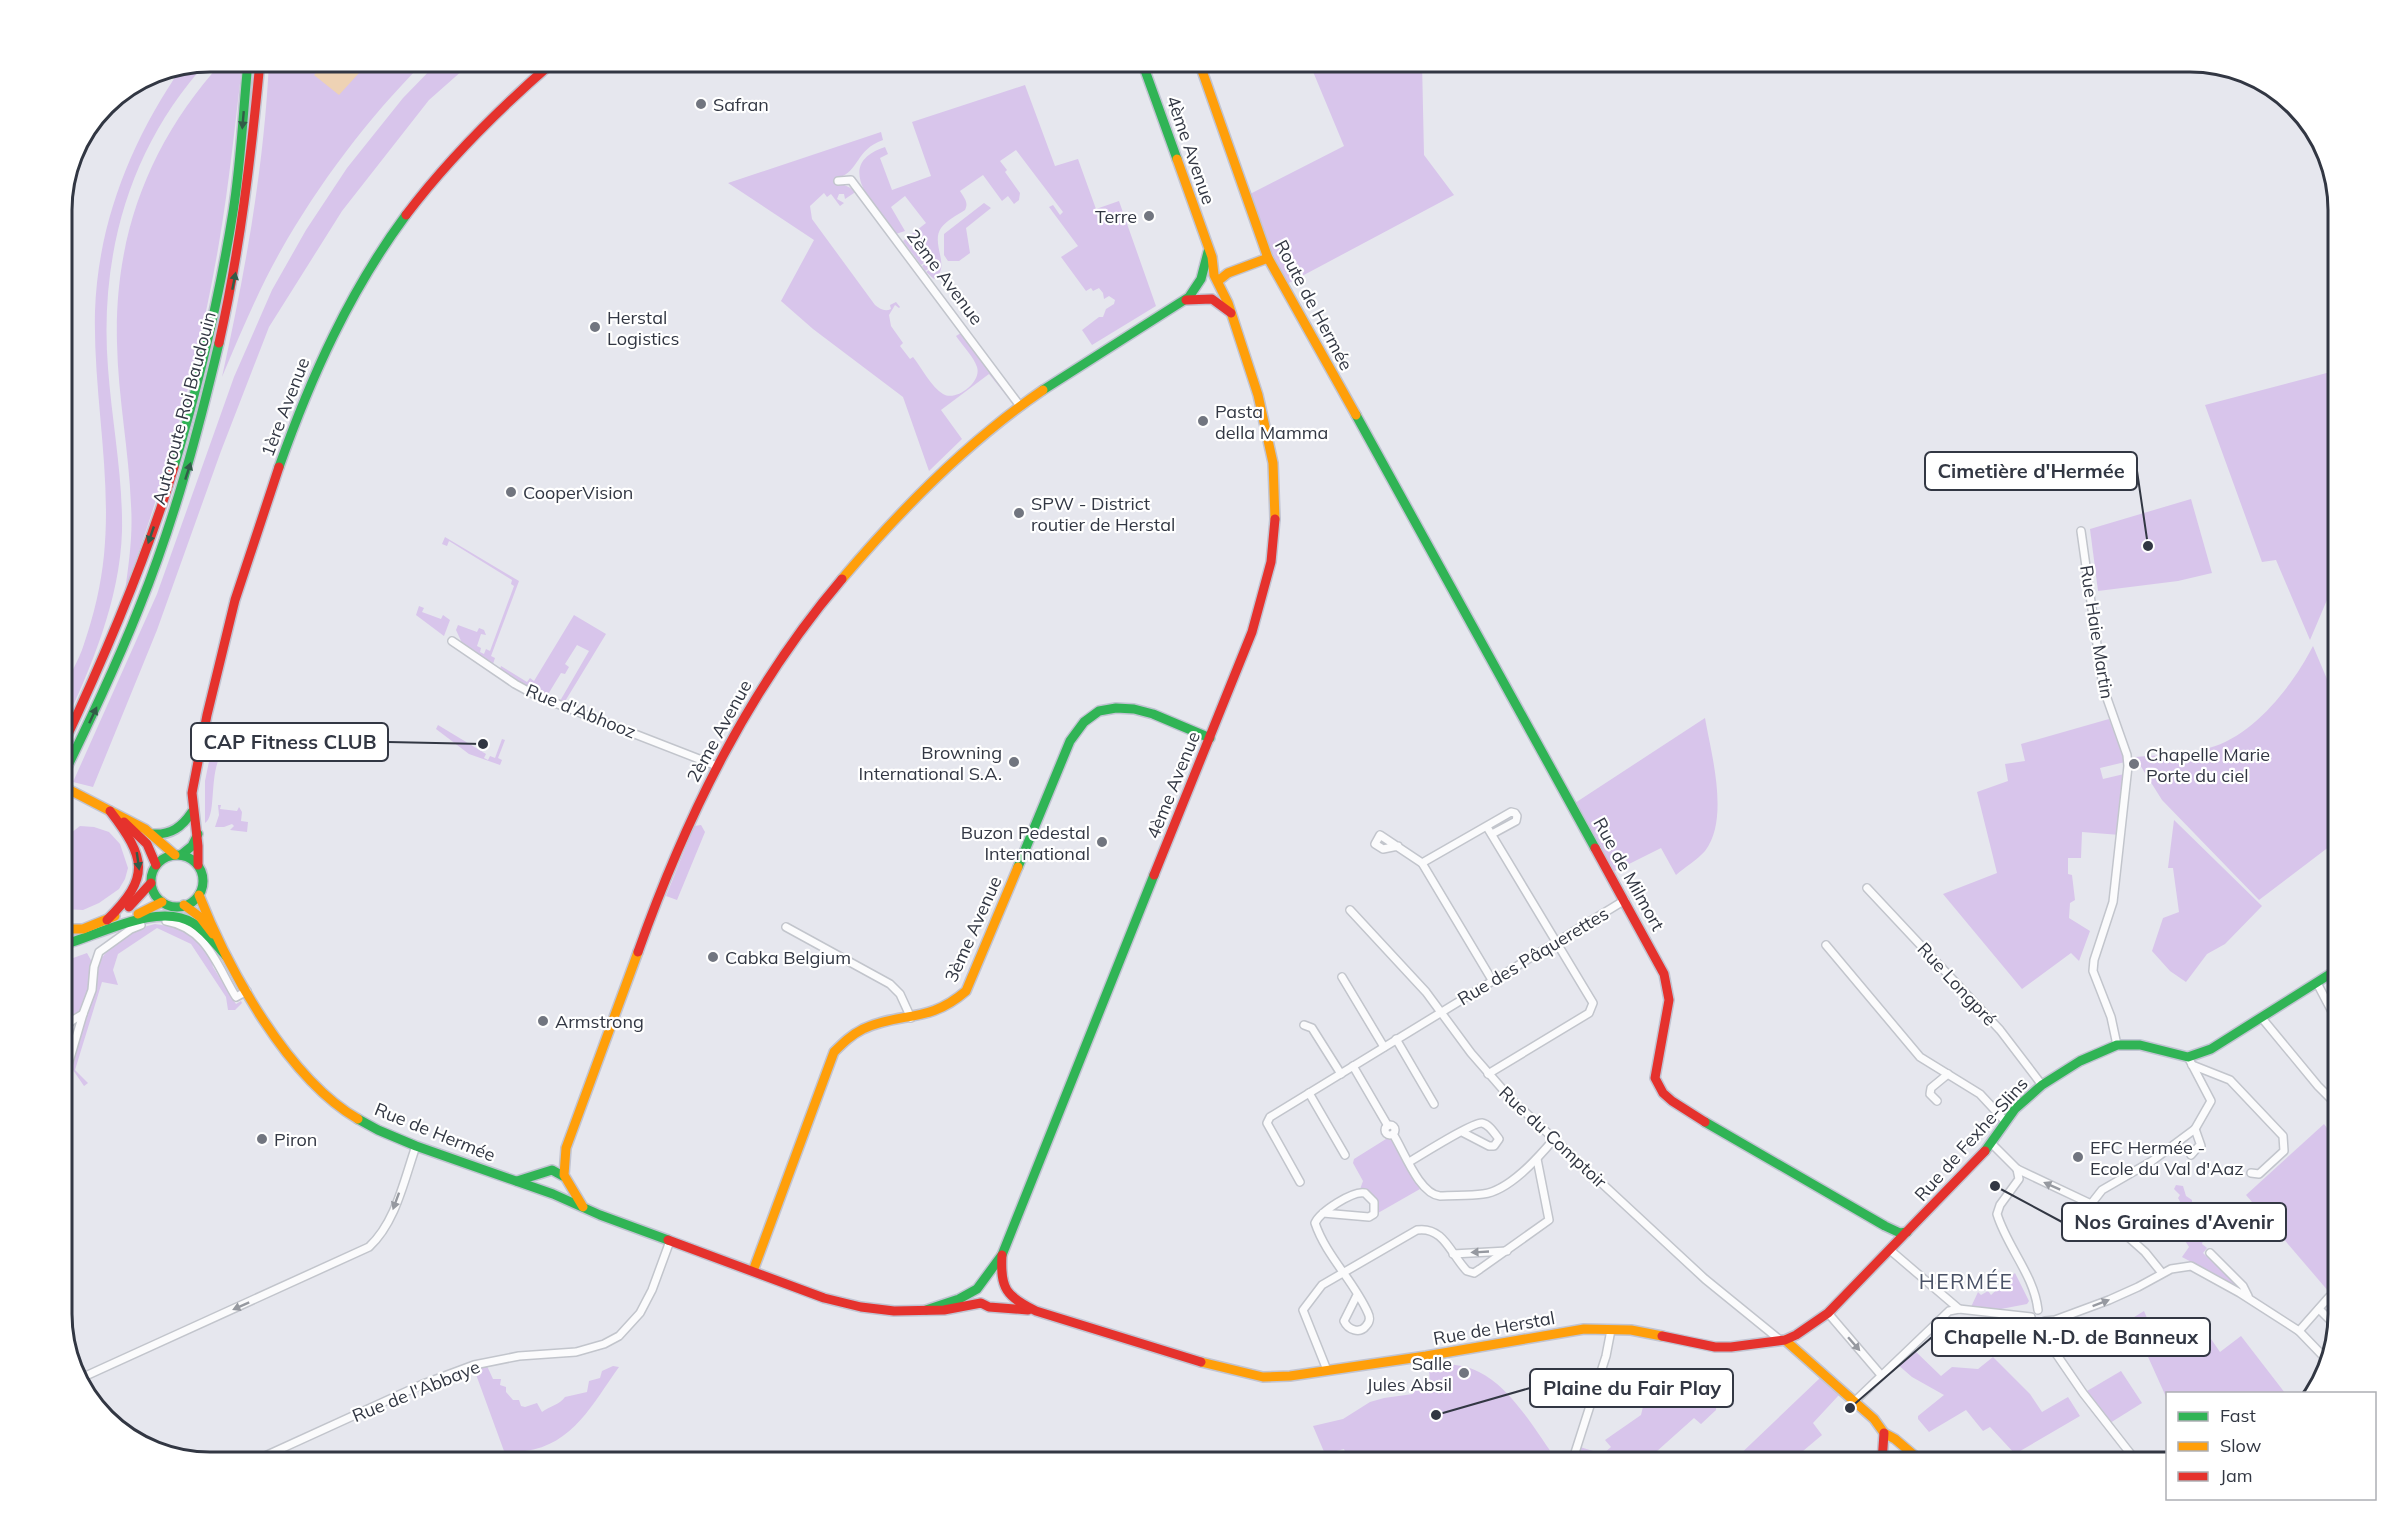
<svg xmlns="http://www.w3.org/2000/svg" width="2400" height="1524" font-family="Mulish,sans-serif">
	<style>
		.green { fill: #d8c5eb }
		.water { fill: #eed2b4 }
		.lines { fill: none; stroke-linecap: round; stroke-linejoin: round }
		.street-casing { stroke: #c2c5cc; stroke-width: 10 }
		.fast-casing { stroke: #c1c4d2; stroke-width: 12 }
		.slow-casing { stroke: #c1c4d2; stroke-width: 12 }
		.jam-casing { stroke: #c1c4d2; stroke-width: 12 }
		.street { stroke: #fbfbfc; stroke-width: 7 }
		.fast { stroke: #30b455; stroke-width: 9 }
		.slow { stroke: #ff9f0a; stroke-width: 9 }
		.jam { stroke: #e5322d; stroke-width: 9 }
		.oneway { fill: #315c48 }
		.oneway2 { fill: #9699a0 }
		.poi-dot { fill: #71757f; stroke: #fff; stroke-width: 2 }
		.labels { text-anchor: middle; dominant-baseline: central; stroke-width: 4.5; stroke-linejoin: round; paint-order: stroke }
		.poi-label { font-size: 18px; fill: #323743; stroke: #fff; text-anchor: start }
		.street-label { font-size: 18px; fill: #323743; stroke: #fff }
		.quarter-label { font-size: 21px; letter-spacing: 1.5px; fill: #495166; stroke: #fff }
		.rim { fill: none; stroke: #323743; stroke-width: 3 }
		.leader { fill: none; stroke: #323743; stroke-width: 2 }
		.callout-dot { fill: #323743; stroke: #fff; stroke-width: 2 }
		.callout { fill: #fff; stroke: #323743; stroke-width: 2 }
		.callout-label { font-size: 20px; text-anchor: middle; font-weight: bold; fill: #323743 }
	</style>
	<rect width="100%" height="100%" fill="#e6e7ee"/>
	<g class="green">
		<path d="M207 62C130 146 99 255 108 368 112 422 123 477 122 531 120 600 91 668 62 730 62 719 59 704 63 693 68 676 79 661 84 644 94 615 101 585 104 555 112 474 93 393 95 311 98 222 132 139 182 67Z"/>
		<path d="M222 62H242V66C235 125 229 185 219 243 199 362 166 478 125 591 129 563 133 534 131 505 129 451 118 397 117 343 114 234 150 142 222 62Z"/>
		<path d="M269 62H424C368 118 319 183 280 252 257 293 240 335 222 377 245 273 264 168 269 62Z"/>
		<path d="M438 62H472L429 100 342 211 269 327 221 451 157 630 93 787 73 782 157 594 234 377 272 290 306 230 347 168 403 98Z"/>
		<path d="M1309 62H1422L1424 155 1454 195 1287 284 1269 248 1250 194 1344 146Z"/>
		<path d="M1025 85 1055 166 1078 159 1096 209 1119 201 1156 306 1092 345 1082 330 1099 317H1103L1106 309 1114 304 1115 300 1109 296 1104 299 1103 293 1099 288 1093 291 1091 288 1086 291 1061 257 1078 246 1049 207 1053 205 1060 215 1063 212 1016 150 1000 161 1007 170 1005 172 1020 193 1019 200 1014 204 1008 196 1002 201 983 175 960 191C964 198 969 202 965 210 957 215 946 221 941 228 930 244 952 267 934 279L926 272 933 267 936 271 940 269 937 263 925 271 922 266 929 261H933L929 256 926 258 928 260 921 265 903 241 926 223 905 196 891 207 905 231 896 234C876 207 831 165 885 147L888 154 880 158 892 190 931 176 912 122Z"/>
		<path d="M881 132 883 140C855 150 860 171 838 178L842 184 857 191 845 199 844 194H839L837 199 844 203 840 206 831 194 827 197 824 193 810 206 812 219 875 305C880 309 885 312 891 309L890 305 896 302 900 307 899 308 895 305 889 315 891 326 903 343 900 346 910 359 913 357C922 368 931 387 943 394 956 402 982 382 977 367 974 357 962 345 956 336L961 333 1010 400 989 374 941 410 962 439 929 471 903 397 813 329 781 301 814 240 728 183Z"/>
		<path d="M984 203 991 208 966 228 970 253 959 261H948L944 255V234Z"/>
		<path d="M2338 370V574L2310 640 2276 560 2262 562 2205 405Z"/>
		<path d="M2191 499 2212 573 2178 581 2098 591 2090 529Z"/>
		<path d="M445 537 519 581 491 656 495 658 493 664 462 643 456 630 458 625 477 632 479 628 484 630 486 635 481 634 477 646 481 648 480 652 484 654 486 649 490 651 514 586 511 584 512 580 449 541 447 546 442 544Z"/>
		<path d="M419 606 424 608 422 612 441 619 443 615 450 620 444 636 416 615Z"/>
		<path d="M574 615 606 634 564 703 560 701 589 651 577 645 565 664 569 667 565 674 561 673 547 696 522 684 500 669 501 666 527 682 530 678 534 681Z"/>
		<path d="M2313 646 2338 705V840L2259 900 2162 800 2135 757C2160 755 2185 755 2209 748 2254 736 2293 685 2313 646Z"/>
		<path d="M218 718 212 747 225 749C207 768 218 815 205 823V781Z"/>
		<path d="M1705 718C1711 753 1730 819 1705 851 1697 860 1685 867 1676 875L1661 848 1613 872 1575 803Z"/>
		<path d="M2109 719 2125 762 2100 768 2103 779 2124 774 2120 835 2082 832 2081 858H2068V874L2072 875 2075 900 2070 903 2069 918 2090 931 2079 961 2071 953 2022 989 1943 894 1997 873 1977 792 2008 781 2005 764 2025 761 2021 744Z"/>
		<path d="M438 725 486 754 484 758 488 760 490 756 495 758 502 739 505 740 498 758 502 760 500 765 469 754 436 729Z"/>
		<path d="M218 805H221L220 809 237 811 239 807 242 812 241 821 248 822 247 832 230 830 234 826 232 824 224 827H215L219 815Z"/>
		<path d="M2174 820 2262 906 2225 944 2207 954 2186 982 2170 971 2152 951 2163 918 2179 912 2173 868H2168Z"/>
		<path d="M701 825 705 832 677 900 666 896 693 829 694 826Z"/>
		<path d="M80 826 94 827 109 832 120 844 128 868 125 879 119 889 99 903 83 910 64 909 62 908V846L71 833Z"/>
		<path d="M155 924 181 928 199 941 211 958 213 967 236 1004 241 1001 242 1003 235 1010H228L226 997 191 944 157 928 118 954 113 970 118 985 102 982 75 1070 88 1083 84 1086 71 1067 95 989 100 960 116 940 140 928Z"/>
		<path d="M87 953 93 964 90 990 79 1016 62 1030V962Z"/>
		<path d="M2324 1124 2338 1143V1283L2329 1292 2246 1195Z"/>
		<path d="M1386 1139H1392L1420 1189 1378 1213 1374 1214V1202L1359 1192 1363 1181 1353 1163 1354 1159Z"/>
		<path d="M2176 1185 2183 1186 2186 1196 2192 1200V1206L2198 1211 2195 1216C2199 1225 2206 1234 2202 1244L2207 1248 2203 1253 2238 1287 2182 1257 2189 1247 2184 1239H2179L2172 1232 2173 1230 2171 1228V1225L2178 1222V1218L2184 1213V1210H2180L2182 1205 2178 1198 2180 1195 2174 1189Z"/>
		<path d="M2015 1273 2029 1301 2027 1304 2001 1309 1971 1307 1978 1292 1981 1295 1988 1291 1991 1295Z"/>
		<path d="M2144 1311 2156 1339 2182 1327 2185 1335 2202 1326 2220 1352 2241 1336 2285 1393 2168 1394 2167 1399 2131 1319Z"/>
		<path d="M1913 1349 1941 1376 1952 1367 1978 1369 1993 1357 2030 1394 2042 1412 2068 1397 2080 1416 2015 1454 1990 1427 1983 1431 1966 1410 1929 1432 1918 1419V1416L1944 1395 1912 1377 1897 1364Z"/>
		<path d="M1443 1363C1455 1365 1468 1366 1479 1372 1511 1387 1538 1434 1558 1462H1349L1344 1449 1325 1454 1313 1426 1343 1419 1370 1402 1384 1398 1413 1394 1414 1391 1430 1388 1429 1365Z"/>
		<path d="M487 1366 493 1379H501L500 1385 506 1387V1392L513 1400H519L521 1406 525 1407 537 1403 542 1412C550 1406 559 1405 565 1397L587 1392 589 1381 600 1378 602 1371 613 1366 619 1367C593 1403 573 1445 525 1451L520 1459 522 1462H508L474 1369Z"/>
		<path d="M1652 1369 1717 1384 1716 1410 1701 1424 1694 1418 1647 1460 1648 1462H1610V1459L1578 1452 1580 1447 1603 1454 1611 1447 1605 1440 1641 1415Z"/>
		<path d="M2121 1371 2142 1403 2110 1423 2087 1391Z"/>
		<path d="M1820 1378 1839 1395 1813 1423 1822 1435 1790 1462H1732Z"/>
	</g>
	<path class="water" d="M326 62H369L339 95 314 75Z"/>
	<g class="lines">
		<defs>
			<g id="street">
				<path d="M838 181 851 180 1020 406"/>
				<path d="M2081 531 2103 687 2127 755 2128 766 2113 902 2094 960 2093 971 2111 1017 2117 1045"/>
				<path d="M452 641 515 684 537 696 717 766"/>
				<path d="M1487 827 1593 1003 1589 1013 1488 1074"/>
				<path d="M1398 846 1383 849 1375 844 1380 835 1422 863 1492 980"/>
				<path d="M1422 863 1511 812 1515 813 1517 816 1516 821 1492 834"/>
				<path d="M1867 888 2000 1030 2042 1085"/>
				<path d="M1350 910 1426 992 1471 1053 1512 1100 1705 1279 1780 1340"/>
				<path d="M166 921C207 928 217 966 236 997L247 991"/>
				<path d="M786 927 890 984 900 994 911 1018"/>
				<path d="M1826 945 1920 1057 1980 1094 2006 1122"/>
				<path d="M1342 977 1384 1047"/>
				<path d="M2317 983 2338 1023"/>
				<path d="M2261 1017 2318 1086 2333 1101"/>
				<path d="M1304 1025 1312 1028 1341 1074"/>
				<path d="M62 1030 73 1020 83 1014 92 990 94 967 99 952 131 929 141 925"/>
				<path d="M1396 1039 1434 1104"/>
				<path d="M68 1065 83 1014"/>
				<path d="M2192 1065 2230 1080 2283 1136 2284 1151 2259 1174 2251 1173"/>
				<path d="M1353 1066 1388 1126"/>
				<path d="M1309 1093 1345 1155"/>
				<path d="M1937 1101 1930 1094 1931 1088 1948 1074"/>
				<circle cx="1390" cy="1130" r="5"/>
				<path d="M1393 1134C1404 1151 1419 1194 1440 1196 1454 1195 1469 1196 1483 1194 1509 1191 1538 1158 1554 1139"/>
				<path d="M1991 1143 2017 1169 2091 1204 2145 1252 2162 1273"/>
				<path d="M2191 1155 2198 1147 2201 1146 2195 1129"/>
				<path d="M1409 1162C1421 1155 1473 1122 1482 1123 1489 1124 1495 1134 1499 1139L1494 1146H1489L1462 1132"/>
				<path d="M2017 1169 2019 1179 2000 1205 1997 1214C2007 1247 2034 1275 2038 1310"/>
				<path d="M1300 1182 1267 1123 1270 1117 1625 900"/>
				<path d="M2091 1204 2102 1190 2152 1161 2195 1129 2211 1101 2188 1057"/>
				<path d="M1323 1213 1369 1217 1374 1214V1202L1365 1193C1353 1190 1320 1212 1315 1223 1326 1256 1354 1281 1368 1313 1370 1317 1370 1322 1366 1326 1360 1334 1348 1330 1344 1321L1357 1295"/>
				<path d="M1890 1250 1959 1309"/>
				<path d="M2210 1253 2243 1286 2248 1296"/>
				<path d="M1453 1254 1507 1251"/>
				<path d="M2319 1309 2335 1325"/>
				<path d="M1828 1313 1881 1375"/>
				<path d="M2045 1321 2055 1320 2109 1300 2138 1287 2171 1269 2191 1266 2240 1293 2299 1331 2325 1358"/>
				<path d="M2040 1325 2046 1339 2083 1393 2137 1462"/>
				<path d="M2299 1331 2329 1297 2333 1296 2338 1291"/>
				<path d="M1327 1370 1303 1310 1322 1285 1417 1230C1444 1226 1451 1255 1467 1271L1474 1273 1480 1269 1549 1220 1537 1159"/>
				<path d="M79 1379 369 1247C396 1222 404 1180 416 1146"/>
				<path d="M1854 1402 1949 1311 1959 1309 2031 1317"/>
				<path d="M252 1462 423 1384 474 1365 519 1356 576 1352 604 1344 619 1336 640 1313 652 1290 670 1241"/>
				<path d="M1572 1462 1606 1356 1611 1330"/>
			</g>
			<g id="fast">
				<path d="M1142 62 1177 159"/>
				<path d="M1043 390 1189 297 1201 279 1208 252"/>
				<path d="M1356 415 1595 848"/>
				<path d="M174 467C199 383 219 299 233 212 241 163 243 112 248 62"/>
				<path d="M279 467C311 377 349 292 406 215"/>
				<path d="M62 778C89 722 116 666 139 608 174 522 198 432 219 343"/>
				<path d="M153 834C171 835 182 827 192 812"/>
				<path d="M181 855 192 846 198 834"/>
				<circle cx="177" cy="881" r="26"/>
				<path d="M1018 867 1070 741 1084 722 1099 711 1116 708 1134 709 1153 714 1210 738"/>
				<path d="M62 945C98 936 158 901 193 923 206 931 216 945 226 956"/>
				<path d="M358 1119 378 1130 416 1146 553 1194 600 1215 668 1240"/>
				<path d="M1705 1122 1885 1226 1900 1233 1907 1232"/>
				<path d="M1985 1151 2015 1109 2042 1085 2080 1061 2117 1045H2140L2188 1057 2211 1049 2338 969"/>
				<path d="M517 1181 552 1170 563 1176"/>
				<path d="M926 1310 959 1299 977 1289 1002 1255 1154 875"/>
			</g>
			<g id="slow">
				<path d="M1199 62 1268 258 1356 415"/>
				<path d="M1177 159 1212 257 1214 275 1228 303 1258 395 1273 463 1275 519"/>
				<path d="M1218 281 1228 273 1268 258"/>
				<path d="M842 579C902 508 967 442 1043 390"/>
				<path d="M62 786 145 829 175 855"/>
				<path d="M199 895C228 969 288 1079 358 1119"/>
				<path d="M184 905 200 917 213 934"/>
				<path d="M138 914 162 902"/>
				<path d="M62 929H83L115 916"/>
				<path d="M583 1207 564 1175 566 1148 638 952"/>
				<path d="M753 1271 834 1052C843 1043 851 1035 863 1029 902 1011 928 1024 966 991L1018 867"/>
				<path d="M1785 1340 1874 1419 1884 1433 1895 1439 1922 1462"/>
				<path d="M1201 1362 1263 1377 1290 1376 1426 1356 1584 1329 1631 1330 1662 1336"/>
			</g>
			<g id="jam">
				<path d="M406 215C449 158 499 109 553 62"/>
				<path d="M1186 300 1212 299 1231 313"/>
				<path d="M219 343C240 250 251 156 260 62"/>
				<path d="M62 747C105 656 145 563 174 467"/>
				<path d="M124 822 147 844 156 865"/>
				<path d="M1595 848 1664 974 1669 1000 1655 1078 1663 1093 1672 1101 1705 1122"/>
				<path d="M198 865V846L192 793 207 715 235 600 279 467"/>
				<path d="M1154 875 1252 632 1271 562 1275 519"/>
				<path d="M129 907 151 883"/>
				<path d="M107 920C151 877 146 858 110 811"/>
				<path d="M638 952C686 817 749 688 842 579"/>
				<path d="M668 1240 824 1298 861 1307 894 1311 944 1310 981 1303 989 1307 1028 1310"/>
				<path d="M1002 1255C1000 1289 1006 1296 1036 1311L1201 1362"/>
				<path d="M1662 1336 1715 1347H1731L1785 1340 1796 1335 1828 1313 1985 1151"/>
				<path d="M1882 1462 1884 1433"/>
			</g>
		</defs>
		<use href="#street" class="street-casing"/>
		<use href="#fast" class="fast-casing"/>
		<use href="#slow" class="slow-casing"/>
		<use href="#jam" class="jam-casing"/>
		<use href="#street" class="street"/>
		<use href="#fast" class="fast"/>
		<use href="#slow" class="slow"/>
		<use href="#jam" class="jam"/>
	</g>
	<defs><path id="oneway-solid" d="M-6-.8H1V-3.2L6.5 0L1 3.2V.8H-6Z" transform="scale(1.5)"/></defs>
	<g class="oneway">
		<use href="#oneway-solid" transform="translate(243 120) rotate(95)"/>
		<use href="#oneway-solid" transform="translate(234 281) rotate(-79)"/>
		<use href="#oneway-solid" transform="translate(188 471) rotate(-72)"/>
		<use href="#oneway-solid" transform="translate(151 535) rotate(109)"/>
		<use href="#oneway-solid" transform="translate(93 715) rotate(-65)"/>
		<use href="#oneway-solid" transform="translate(138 861) rotate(82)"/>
	</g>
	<g class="oneway2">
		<use href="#oneway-solid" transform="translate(2052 1186) rotate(-156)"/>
		<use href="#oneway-solid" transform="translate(396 1201) rotate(110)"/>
		<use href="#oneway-solid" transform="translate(1480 1252) rotate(177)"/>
		<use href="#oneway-solid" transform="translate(2101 1303) rotate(-21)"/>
		<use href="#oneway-solid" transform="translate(241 1306) rotate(156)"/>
		<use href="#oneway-solid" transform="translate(1854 1344) rotate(49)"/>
	</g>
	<g class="poi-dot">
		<circle cx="701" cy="104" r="6"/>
		<circle cx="1149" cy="216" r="6"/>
		<circle cx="595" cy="327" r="6"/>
		<circle cx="1203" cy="421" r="6"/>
		<circle cx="511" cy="492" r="6"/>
		<circle cx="1019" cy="513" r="6"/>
		<circle cx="1014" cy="762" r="6"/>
		<circle cx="2134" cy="764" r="6"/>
		<circle cx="1102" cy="842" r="6"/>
		<circle cx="713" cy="957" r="6"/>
		<circle cx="543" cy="1021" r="6"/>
		<circle cx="262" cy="1139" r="6"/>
		<circle cx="2078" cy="1157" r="6"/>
		<circle cx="1464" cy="1373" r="6"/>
	</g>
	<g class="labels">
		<g class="poi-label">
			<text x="713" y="104">Safran</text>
			<text x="1137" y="216" text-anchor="end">Terre</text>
			<text x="607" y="317">Herstal<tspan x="607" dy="21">Logistics</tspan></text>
			<text x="1215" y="411">Pasta<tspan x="1215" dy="21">della Mamma</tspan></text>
			<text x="523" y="492">CooperVision</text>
			<text x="1031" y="503">SPW - District<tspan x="1031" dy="21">routier de Herstal</tspan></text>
			<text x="1002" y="752" text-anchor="end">Browning<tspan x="1002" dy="21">International S.A.</tspan></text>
			<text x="2146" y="754">Chapelle Marie<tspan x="2146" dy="21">Porte du ciel</tspan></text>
			<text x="1090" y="832" text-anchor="end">Buzon Pedestal<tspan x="1090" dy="21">International</tspan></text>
			<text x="725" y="957">Cabka Belgium</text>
			<text x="555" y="1021">Armstrong</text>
			<text x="274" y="1139">Piron</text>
			<text x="2090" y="1147">EFC Hermée -<tspan x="2090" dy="21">Ecole du Val d'Aaz</tspan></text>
			<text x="1452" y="1363" text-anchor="end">Salle<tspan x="1452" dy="21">Jules Absil</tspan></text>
		</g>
		<g class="street-label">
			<text transform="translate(1191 150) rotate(71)">4ème Avenue</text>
			<text transform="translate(945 277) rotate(53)">2ème Avenue</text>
			<text transform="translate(1314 305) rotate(62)">Route de Hermée</text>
			<text transform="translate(285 407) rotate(-69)">1ère Avenue</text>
			<text transform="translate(184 408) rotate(-75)">Autoroute Roi Baudouin</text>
			<text transform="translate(2097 632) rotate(81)">Rue Haie Martin</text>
			<text transform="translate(581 711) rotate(22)">Rue d'Abhooz</text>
			<text transform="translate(719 731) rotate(-61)">2ème Avenue</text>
			<text transform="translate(1173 785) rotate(-68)">4ème Avenue</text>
			<text transform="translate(1629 874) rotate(61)">Rue de Milmort</text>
			<text transform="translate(973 929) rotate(-66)">3ème Avenue</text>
			<text transform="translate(1533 956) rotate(-31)">Rue des Pâquerettes</text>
			<text transform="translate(1957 984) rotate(47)">Rue Longpré</text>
			<text transform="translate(435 1132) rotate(22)">Rue de Hermée</text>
			<text transform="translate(1553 1137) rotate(43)">Rue du Comptoir</text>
			<text transform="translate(1971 1139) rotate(-48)">Rue de Fexhe-Slins</text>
			<text transform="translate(1494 1328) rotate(-10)">Rue de Herstal</text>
			<text transform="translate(416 1391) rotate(-22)">Rue de l'Abbaye</text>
		</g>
		<g class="quarter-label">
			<text x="1966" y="1281">HERMÉE</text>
		</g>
	</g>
	<path d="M0 0H2400V1524H0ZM210 72H2190A138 138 0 0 1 2328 210V1314A138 138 0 0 1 2190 1452H210A138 138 0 0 1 72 1314V210A138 138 0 0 1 210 72Z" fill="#fff" fill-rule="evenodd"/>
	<path class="rim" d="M210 72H2190A138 138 0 0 1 2328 210V1314A138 138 0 0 1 2190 1452H210A138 138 0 0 1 72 1314V210A138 138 0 0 1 210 72Z"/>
	<path class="leader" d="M2148 546L2137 471M483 744L388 742M1995 1186L2062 1222M1850 1408L1932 1337M1436 1415L1530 1388"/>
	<g class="callout-dot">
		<circle cx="2148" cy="546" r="6"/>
		<circle cx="483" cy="744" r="6"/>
		<circle cx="1995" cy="1186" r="6"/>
		<circle cx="1850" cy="1408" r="6"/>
		<circle cx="1436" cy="1415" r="6"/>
	</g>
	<g class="callout">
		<rect x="1925" y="452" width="212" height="38" rx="6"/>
		<rect x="191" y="723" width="197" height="38" rx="6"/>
		<rect x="2062" y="1203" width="224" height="38" rx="6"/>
		<rect x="1932" y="1318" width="278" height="38" rx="6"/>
		<rect x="1530" y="1369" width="203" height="38" rx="6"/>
	</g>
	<g class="callout-label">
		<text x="2031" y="478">Cimetière d'Hermée</text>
		<text x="290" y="749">CAP Fitness CLUB</text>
		<text x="2174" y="1229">Nos Graines d'Avenir</text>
		<text x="2071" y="1344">Chapelle N.-D. de Banneux</text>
		<text x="1632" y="1395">Plaine du Fair Play</text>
	</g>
	<rect x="2166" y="1392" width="210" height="108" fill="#ffffff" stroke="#adafb4" stroke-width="1.5"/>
	<rect x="2178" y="1412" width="30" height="9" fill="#30b455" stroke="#adafb4" stroke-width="1.5"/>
	<text x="2220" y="1422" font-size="18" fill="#323743">Fast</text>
	<rect x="2178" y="1442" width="30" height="9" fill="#ff9f0a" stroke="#adafb4" stroke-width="1.5"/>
	<text x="2220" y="1452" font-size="18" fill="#323743">Slow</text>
	<rect x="2178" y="1472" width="30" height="9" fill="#e5322d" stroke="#adafb4" stroke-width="1.5"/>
	<text x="2220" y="1482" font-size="18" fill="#323743">Jam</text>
</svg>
